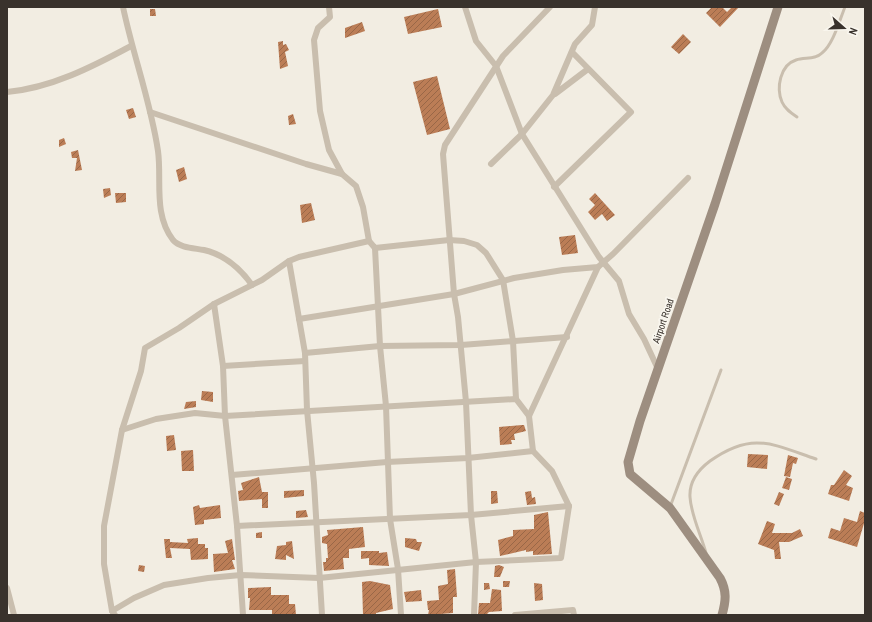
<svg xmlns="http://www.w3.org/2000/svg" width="872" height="622" font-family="'Archivo Narrow',sans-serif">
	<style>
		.building { fill: url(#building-hatch) }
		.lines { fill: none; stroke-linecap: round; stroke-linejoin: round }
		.lane { stroke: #c9beae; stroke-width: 3 }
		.street { stroke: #c9beae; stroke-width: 6 }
		.secondary { stroke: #9d8e80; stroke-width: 9 }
		.labels { text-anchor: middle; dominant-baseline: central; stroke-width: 3.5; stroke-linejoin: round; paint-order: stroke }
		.street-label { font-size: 10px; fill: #39322c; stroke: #f9f6ee }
	</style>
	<defs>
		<pattern id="building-hatch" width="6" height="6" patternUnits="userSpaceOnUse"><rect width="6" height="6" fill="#bb7d56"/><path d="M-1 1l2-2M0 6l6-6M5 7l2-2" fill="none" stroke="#996747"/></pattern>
	</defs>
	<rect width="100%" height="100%" fill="#f2ede2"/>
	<g class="building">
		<path d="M712 7H722L727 12 732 7H739L720 27 706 13Z"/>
		<path d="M150 9H155L156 16H150Z"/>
		<path d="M438 9 442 27 408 34 404 17Z"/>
		<path d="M362 22 365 31 345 38V28Z"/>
		<path d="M683 34 691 42 679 54 671 47Z"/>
		<path d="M283 41V45L286 44 289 50 285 52 288 66 280 69 278 42Z"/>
		<path d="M437 76 450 129 427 135 413 82Z"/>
		<path d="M133 108 136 117 129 119 126 110Z"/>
		<path d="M293 114 296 124 289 125 288 116Z"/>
		<path d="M64 138 66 144 59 147V140Z"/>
		<path d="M78 150 82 170 75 171 77 158H72L71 152Z"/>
		<path d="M184 167 187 179 179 182 176 170Z"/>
		<path d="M110 188 111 195 104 198 103 189Z"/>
		<path d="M115 193H126V202L116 203Z"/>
		<path d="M595 193 615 215 607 221 602 214 595 220 588 212 595 205 589 199Z"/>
		<path d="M311 203 315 220 302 223 300 205Z"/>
		<path d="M575 235 578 253 562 255 559 237Z"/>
		<path d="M202 391 213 392V402L201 400Z"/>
		<path d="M196 401V407L184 409 186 402Z"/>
		<path d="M522 425H524L526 431 514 434 515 440H511L512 444 500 445 499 427Z"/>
		<path d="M174 435 176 450 167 451 166 436Z"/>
		<path d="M193 450 194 471H182L181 451Z"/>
		<path d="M748 454 768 455 767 469 747 467Z"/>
		<path d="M788 455 798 458 796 464 793 463 790 477 784 476Z"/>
		<path d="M844 470 852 476 846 485 853 488 849 501 828 494 831 485H834Z"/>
		<path d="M259 477 262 492H268V508H262V499L239 501 238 491 243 490 241 483Z"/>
		<path d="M786 477 792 479 789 490 782 488Z"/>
		<path d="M304 490V496L284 498V491Z"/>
		<path d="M491 491H497L498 503 491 504Z"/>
		<path d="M531 491 532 498 535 497 536 504 527 505 525 492Z"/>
		<path d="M779 492 784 494 779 506 774 504Z"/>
		<path d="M199 505 200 508 220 505 221 518 204 520V524L195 525 193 507Z"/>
		<path d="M306 510 308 517 296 518V511Z"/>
		<path d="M860 511 865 513V520L857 547 828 538 831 528 840 531 844 518 857 522Z"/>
		<path d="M548 512 552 554 533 555V551L526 552V550L500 556 498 540 513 536V530L534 529V515Z"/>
		<path d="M767 521 775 524 772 533H792L800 529 803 536 789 542H779L781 559H775L774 550 758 544Z"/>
		<path d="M363 527 365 547 349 549V558H343L344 569 324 571 323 562H326V558H328L327 544 322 543V537L328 535 327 530Z"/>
		<path d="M262 532V538H256V533Z"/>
		<path d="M198 538V544H205V548H208V559L191 560 190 549 170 548 172 558H166L164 539H170V542L188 543 187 539Z"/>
		<path d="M405 538 416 539 417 542H422L419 551 405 547Z"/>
		<path d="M232 539 235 560H232L235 569 214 572 213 554 228 553 225 541Z"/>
		<path d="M292 541 294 559 286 555V560L275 559 277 546 286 545V542Z"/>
		<path d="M361 551H379V553L387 552 389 566 369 565V558L361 559Z"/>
		<path d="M139 565 145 566 144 572 138 571Z"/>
		<path d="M499 565 504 567 500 577H494L495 566Z"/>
		<path d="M455 569 457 597H453V613L428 615 429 610H428L427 601 439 600 438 586 448 584 447 570Z"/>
		<path d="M370 581 390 585 393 609 376 613V615H363L362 582Z"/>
		<path d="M503 581H510L509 587H503Z"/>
		<path d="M484 583H489L490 589 484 590Z"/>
		<path d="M534 583 542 584 543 600 535 601Z"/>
		<path d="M271 587V595H289V604H295L296 615H272V610H249L250 598H248V588Z"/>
		<path d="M492 589 501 590 502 611 489 612 486 615H478L479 603H490Z"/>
		<path d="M421 590 422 601 406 602 404 592Z"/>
	</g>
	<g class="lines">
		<g class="lane">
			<path d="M797 117C791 113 785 109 782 102 776 88 780 65 796 60 805 57 815 60 822 53 833 45 840 19 845 7"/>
			<path d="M670 507 721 370"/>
			<path d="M706 553C701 535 691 515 690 497 689 481 698 470 710 461 752 431 772 444 816 459"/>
		</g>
		<g class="street">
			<path d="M123 7C133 55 151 103 158 151 162 180 153 214 173 240 180 248 194 248 204 250 225 255 240 268 252 285"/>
			<path d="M329 7 330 17 318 28 314 40 320 111 329 150 342 174 356 186 363 207 369 241"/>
			<path d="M465 7 476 41 496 66 522 134 599 257 619 281 629 314 644 339 658 369"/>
			<path d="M7 92C51 88 92 67 131 46"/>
			<path d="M555 94 588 69"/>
			<path d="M150 112 306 164 342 174"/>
			<path d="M491 164 522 134 553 95 575 44 592 25 595 7"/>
			<path d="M554 187 631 112 572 52"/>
			<path d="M375 248 380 346 386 406 390 519 398 569 401 615"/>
			<path d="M289 261 305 353 307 410 314 483 322 615"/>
			<path d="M214 304 223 366 225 416 237 526 243 615"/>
			<path d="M299 319 454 294 514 278 563 270 598 267 613 254 688 178"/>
			<path d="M305 353 380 346 461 345 567 337"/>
			<path d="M223 366 305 361"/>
			<path d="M122 430 156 419 195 413 225 416 516 399 529 416"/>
			<path d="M232 475 387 462 468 458 533 451"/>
			<path d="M237 526 471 515 569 506"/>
			<path d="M7 588 14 615"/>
			<path d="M112 611 134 598 164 585 208 578 241 575 319 578 476 562 561 558 569 506 552 471 533 451 529 416 598 267"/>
			<path d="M115 615 112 611 104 564V526L122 430 141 371 145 348 179 328 214 304 262 280 289 261 299 257 369 241 375 248 449 240 464 241 477 245 486 253 503 280 513 341 516 399"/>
			<path d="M474 615 476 562 471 515 466 402 458 317 454 294 443 154 445 145 503 56 550 7"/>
			<path d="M515 615 573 610 574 615"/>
		</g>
		<path class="secondary" d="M722 615C726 601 727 591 720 578L670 508 630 474 628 462 640 421 715 204 778 7"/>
	</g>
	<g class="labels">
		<g class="street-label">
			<text transform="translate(663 321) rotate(-71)">Airport Road</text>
		</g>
	</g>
	<rect width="872" height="622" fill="none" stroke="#39322c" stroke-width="16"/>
	<g transform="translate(844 28) rotate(110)" stroke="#f9f6ee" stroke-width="3" paint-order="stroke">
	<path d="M0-3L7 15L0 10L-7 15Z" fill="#39322c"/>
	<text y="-6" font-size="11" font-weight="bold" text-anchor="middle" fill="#39322c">N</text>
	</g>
</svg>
